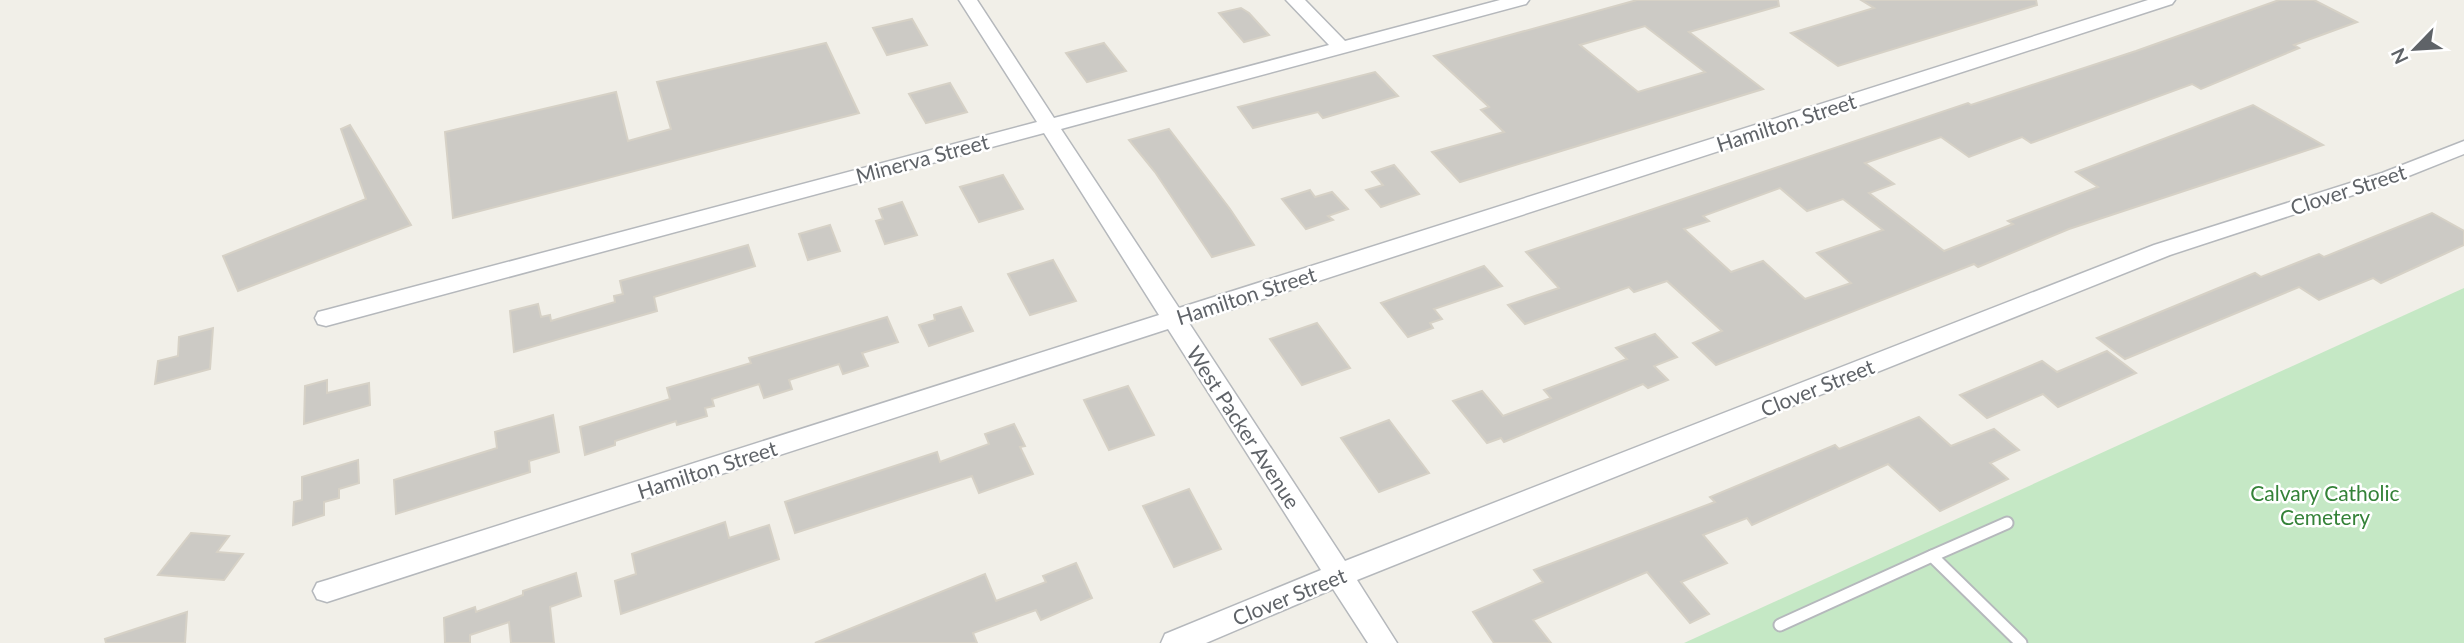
<svg xmlns="http://www.w3.org/2000/svg" width="2464" height="643" font-family="Lato,sans-serif">
	<style>
		.green { fill: #c5e8c5 }
		.building { fill: #cccac5; stroke: #d6d1c6; stroke-width: 2; fill-rule: evenodd }
		.lines { fill: none; stroke-linecap: round; stroke-linejoin: round }
		.service-casing { stroke: #b5b8bc; stroke-width: 15 }
		.minor-casing { stroke: #b5b8bc; stroke-width: 3 }
		.service { stroke: #fff; stroke-width: 11 }
		.minor { fill: #fff; fill-rule: evenodd }
		.labels { text-anchor: middle; dominant-baseline: central; stroke-width: 5; stroke-linejoin: round; paint-order: stroke }
		.street-label { font-size: 21px; fill: #5f6368; stroke: #fff }
		.park-label { font-size: 21px; fill: #348238; stroke: #fff }
	</style>
	<rect width="100%" height="100%" fill="#f1efe8"/>
	<path class="green" d="M2464 288V643H1684Z"/>
	<g class="building">
		<path d="M1637 0H1778L1779 6 1689 32 1763 89 1460 182 1432 152 1504 132 1481 110 1489 107 1434 56ZM1645 26 1705 72 1638 92 1580 45Z"/>
		<path d="M1861 0H2036L2037 5 1838 66 1791 33 1874 8Z"/>
		<path d="M2279 0H2314L2357 22 2294 45 2299 48 2201 89 2192 84 2031 143 2022 137 1969 157 1941 137 1865 163 1894 184 1869 193 1944 251 2013 224 2008 221 2098 187 2076 172 2253 105 2323 145 2069 229 1978 267 1974 264 1716 365 1693 343 1722 331 1667 281 1634 292 1629 287 1525 324 1508 305 1559 288 1526 252 1968 103 1971 105 2136 51ZM1780 188 1807 211 1843 199 1883 230 1817 253 1851 283 1805 299 1763 261 1731 272 1684 229 1709 221 1703 216Z"/>
		<path d="M1241 8 1249 13 1269 35 1244 42 1219 13Z"/>
		<path d="M912 19 927 45 887 55 873 28Z"/>
		<path d="M826 43 859 113 453 218 445 132 616 92 628 141 671 129 657 82Z"/>
		<path d="M1104 43 1126 71 1087 82 1066 53Z"/>
		<path d="M1375 72 1398 96 1323 118 1318 112 1253 128 1238 107Z"/>
		<path d="M950 83 967 112 926 123 909 94Z"/>
		<path d="M350 125 411 225 238 291 223 256 366 199 341 129Z"/>
		<path d="M1169 129 1230 209 1254 245 1212 257 1155 172 1129 140Z"/>
		<path d="M1394 165 1419 194 1381 207 1366 190 1383 185 1372 172Z"/>
		<path d="M1003 175 1023 209 979 222 960 187Z"/>
		<path d="M1310 190 1315 197 1332 192 1348 209 1328 216 1333 220 1306 229 1282 199Z"/>
		<path d="M902 202 917 235 885 244 876 221 883 219 879 209Z"/>
		<path d="M2432 213 2464 231V245L2381 283 2373 278 2319 300 2299 287 2125 359 2097 338 2255 273 2261 277 2319 254 2324 257Z"/>
		<path d="M830 225 840 251 808 260 799 234Z"/>
		<path d="M748 245 755 266 654 297 657 311 514 352 510 311 538 304 541 317 550 315 551 321 581 312 615 302 614 296 623 294 620 281Z"/>
		<path d="M1053 260 1076 301 1030 315 1008 274Z"/>
		<path d="M1484 266 1502 286 1434 309 1442 319 1430 323 1433 328 1408 337 1381 303Z"/>
		<path d="M961 307 973 331 929 346 919 325 935 320 934 315Z"/>
		<path d="M887 317 898 342 862 353 868 366 843 374 839 364 789 380 792 389 764 398 759 384 712 399 714 406 705 408 707 416 677 425 676 421 615 441V445L585 455 580 427 670 399 667 388 751 363 749 358Z"/>
		<path d="M1317 323 1350 368 1302 385 1270 339Z"/>
		<path d="M213 328 210 369 155 384 158 361 178 356 179 337Z"/>
		<path d="M1655 334 1677 357 1654 366 1668 380 1648 388 1643 384 1504 442 1501 438 1487 443 1453 401 1482 391 1503 416 1551 398 1544 390 1627 359 1616 348Z"/>
		<path d="M2107 351 2136 373 2058 407 2043 394 1987 418 1960 395 2042 361 2057 372Z"/>
		<path d="M327 380V393L369 383 370 405 304 424 305 386Z"/>
		<path d="M1128 386 1154 435 1109 450 1084 400Z"/>
		<path d="M553 415 559 452 529 461 530 472 396 514 394 480 497 448 495 432Z"/>
		<path d="M1919 417 1951 446 1994 429 2019 450 1990 463 2008 479 1940 511 1888 464 1752 525 1747 518 1703 535 1727 563 1681 582 1709 614 1690 623 1647 572 1533 620 1551 643H1494L1473 612 1543 582 1534 570 1715 502 1710 497 1835 445 1839 449Z"/>
		<path d="M1389 420 1429 473 1379 492 1341 438Z"/>
		<path d="M1014 424 1025 446 1020 447 1033 474 979 493 972 476 795 533 785 502 937 452 940 462 989 444 985 434Z"/>
		<path d="M358 460 359 483 339 489V498L324 502V515L293 525 294 502 302 500V477Z"/>
		<path d="M1189 489 1221 549 1174 567 1143 506Z"/>
		<path d="M725 522 729 538 769 525 779 559 621 614 615 581 636 574 632 554Z"/>
		<path d="M191 533 229 536 217 552 243 554 224 580 158 575Z"/>
		<path d="M1076 563 1092 598 1041 620 1036 610 973 633 977 643H815L985 574 996 601 1046 582 1043 576Z"/>
		<path d="M576 573 581 596 550 607 554 643H511L509 622 470 635V643H445L444 618 475 607 476 612 523 595V591Z"/>
		<path d="M187 612 185 643H106L105 639Z"/>
	</g>
	<g class="lines">
		<defs>
			<g id="service">
				<path d="M2007 523 1932 556 2021 643"/>
				<path d="M1780 625 1932 556"/>
			</g>
			<path id="minor" d="M959 0H977L1054 118 1329 45 1286 0H1305L1345 41 1500 0H1529L1526 4 1061 129 1179 308 2148 0H2175L2172 4 1189 323 1345 561 2154 245 2382 173 2464 141V154L2396 181 2170 255 1357 580 1397 643H1368L1333 589 1206 643H1161L1165 634 1321 570 1168 329 327 602 317 599 313 591 317 583 327 580 1159 315 1044 133 326 326 318 324 315 318 318 312 326 310 1037 122Z"/>
		</defs>
		<use href="#service" class="service-casing"/>
		<use href="#minor" class="minor-casing"/>
		<use href="#service" class="service"/>
		<use href="#minor" class="minor"/>
	</g>
	<g class="labels">
		<g class="street-label">
			<text transform="translate(1786 122) rotate(-18)">Hamilton Street</text>
			<text transform="translate(922 158) rotate(-15)">Minerva Street</text>
			<text transform="translate(2348 189) rotate(-18)">Clover Street</text>
			<text transform="translate(1246 295) rotate(-18)">Hamilton Street</text>
			<text transform="translate(1817 387) rotate(-22)">Clover Street</text>
			<text transform="translate(1244 427) rotate(57)">West Packer Avenue</text>
			<text transform="translate(707 469) rotate(-18)">Hamilton Street</text>
			<text transform="translate(1289 596) rotate(-22)">Clover Street</text>
		</g>
		<g class="park-label">
			<text x="2325" y="492">Calvary Catholic<tspan x="2325" dy="24">Cemetery</tspan></text>
		</g>
	</g>
	<g transform="translate(2415 49) rotate(245)" stroke="#ffffff" stroke-width="5" paint-order="stroke">
	<path d="M0-5L12 26L0 18L-12 26Z" fill="#5f6368"/>
	<text y="-10" font-size="19" font-weight="bold" text-anchor="middle" fill="#5f6368">N</text>
	</g>
</svg>
